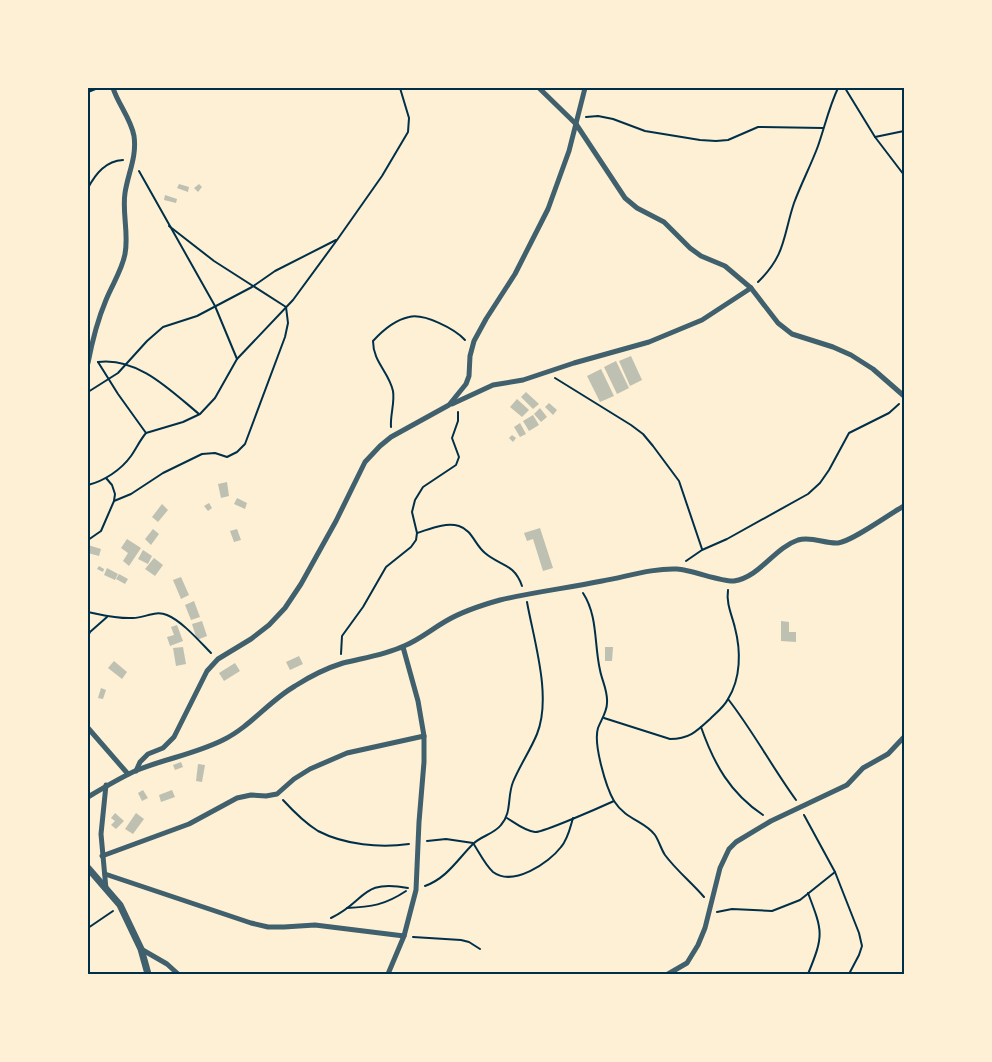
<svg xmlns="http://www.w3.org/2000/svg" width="992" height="1062" font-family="'DejaVu Sans',sans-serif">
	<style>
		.building { fill: #bec0b2 }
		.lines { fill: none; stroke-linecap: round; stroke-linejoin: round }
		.path { stroke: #003049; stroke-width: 2 }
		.minor { stroke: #3f606c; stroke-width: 5 }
		.tertiary { stroke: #3f606c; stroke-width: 7 }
		.neatline { fill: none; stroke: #003049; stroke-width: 2 }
	</style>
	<rect width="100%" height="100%" fill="#fdf0d5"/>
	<g class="building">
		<path d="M179 184 189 187 188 192 177 188Z"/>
		<path d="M199 184 202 187 198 192 194 188Z"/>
		<path d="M165 195 177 199 176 203 164 200Z"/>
		<path d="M631 356 642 380 630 386 619 361Z"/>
		<path d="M616 361 629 388 617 394 604 367Z"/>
		<path d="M601 369 614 396 600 402 587 376Z"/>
		<path d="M526 392 539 404 533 409 521 397Z"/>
		<path d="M517 399 529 410 522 417 510 407Z"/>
		<path d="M549 403 557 410 553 415 545 407Z"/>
		<path d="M540 408 547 417 541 422 534 414Z"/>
		<path d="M533 415 539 425 529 431 523 421Z"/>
		<path d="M520 423 526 434 520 437 514 427Z"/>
		<path d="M512 435 516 438 513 442 509 438Z"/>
		<path d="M227 482 229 496 221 498 218 484Z"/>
		<path d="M237 498 247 503 245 509 234 504Z"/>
		<path d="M209 503 212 508 208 511 204 506Z"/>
		<path d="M162 504 168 510 158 522 152 517Z"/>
		<path d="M540 528 553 568 543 571 533 539 527 541 524 533Z"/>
		<path d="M153 529 159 534 151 545 145 539Z"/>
		<path d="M237 529 241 540 234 542 230 531Z"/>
		<path d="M127 539 141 548 129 566 123 561 128 553 121 548Z"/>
		<path d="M88 545 101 549 99 556 88 553Z"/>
		<path d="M143 550 152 556 148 564 138 559Z"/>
		<path d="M154 558 163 565 155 576 145 569Z"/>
		<path d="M99 566 104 569 103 572 97 569Z"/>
		<path d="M107 568 118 574 115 580 104 575Z"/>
		<path d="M119 574 128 579 125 584 116 579Z"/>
		<path d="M181 577 189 595 181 599 173 580Z"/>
		<path d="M194 601 200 617 191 620 185 605Z"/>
		<path d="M202 621 207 636 197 640 192 624Z"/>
		<path d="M781 621 789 622V632H796V642L781 641Z"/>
		<path d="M177 625 183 641 170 646 167 637 174 635 171 627Z"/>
		<path d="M183 647 186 664 176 666 173 648Z"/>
		<path d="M605 647H613L612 661H605Z"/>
		<path d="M299 656 303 664 290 670 286 662Z"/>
		<path d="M114 661 127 672 122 679 108 668Z"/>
		<path d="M235 663 240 671 224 681 219 673Z"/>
		<path d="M101 688 106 690 103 699 98 698Z"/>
		<path d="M181 762 183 767 175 770 173 765Z"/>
		<path d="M198 764 205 765 202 782 196 781Z"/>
		<path d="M143 790 148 798 142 801 138 793Z"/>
		<path d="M172 790 175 797 161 802 159 795Z"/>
		<path d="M115 813 124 821 116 829 111 825 115 821 111 818Z"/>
		<path d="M136 813 144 819 133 834 125 829Z"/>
	</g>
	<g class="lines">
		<g class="path">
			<path d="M845 88 875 137 904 175"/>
			<path d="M88 92 98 88"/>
			<path d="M586 117 598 116 613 119 645 131 700 140 716 141 728 140 758 127 823 128"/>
			<path d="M875 137 904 131"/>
			<path d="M139 171 215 306 237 359"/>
			<path d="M88 188C96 173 106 161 123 160"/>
			<path d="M758 282C786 255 783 236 794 203 801 184 811 165 818 146 825 126 829 107 838 88"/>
			<path d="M98 362C138 357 170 390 199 414"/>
			<path d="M98 362 118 394 146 433"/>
			<path d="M555 378 631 425 643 434 653 446 679 481 702 549"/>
			<path d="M88 392 118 373 147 341 163 327 197 316 252 287 275 271 336 240"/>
			<path d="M391 427C390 415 395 403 393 391 389 372 373 362 373 341 383 330 395 320 409 317 424 313 455 329 465 340"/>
			<path d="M88 485C104 481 121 470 131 456 136 449 140 440 146 433L183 422 200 414 215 398 237 359 293 300 337 240 382 176 408 132 409 118 400 88"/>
			<path d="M114 501 131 494 163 473 202 454 215 453 227 457 237 452 245 444 285 337 288 323 286 307 214 261 169 226"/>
			<path d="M417 533C430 529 445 522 459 526 472 530 475 545 485 553 500 566 514 563 522 586"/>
			<path d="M88 540 101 531 114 501 115 494 112 485 106 478"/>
			<path d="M686 561 702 550 727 539 808 494 820 483 829 470 849 433 889 413 899 404"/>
			<path d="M583 593C598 616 594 644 600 670 602 681 608 691 607 703 607 712 601 720 598 728 593 744 606 787 614 801 626 820 645 821 655 835 659 841 661 849 665 855 676 870 692 883 704 897"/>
			<path d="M88 612C103 615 117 619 133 618 145 618 155 610 167 615 182 621 200 642 211 653"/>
			<path d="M88 636 90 632 107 617"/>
			<path d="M341 654 342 636 363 607 386 567 411 547 416 540 417 533 412 512 415 500 423 487 456 465 459 457 452 438 458 421V412"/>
			<path d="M728 699C753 731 772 767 796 800"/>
			<path d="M604 718 670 739C689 739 696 732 710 719 716 713 724 707 728 699 741 678 741 651 735 628 732 615 726 604 728 590"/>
			<path d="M701 727C714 764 730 793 763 815"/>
			<path d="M283 800C294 812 305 823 318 831 345 845 380 848 409 844"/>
			<path d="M804 815 835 872 859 933 862 946 859 955 849 974"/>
			<path d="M507 818C515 823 525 831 535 832 542 833 603 806 614 801"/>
			<path d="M427 841 446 839 473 843C479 852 485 865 493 872 513 887 549 863 561 847 568 839 570 828 573 818"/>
			<path d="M425 886C447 878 457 860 473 844 481 836 494 834 501 825 512 813 507 797 513 782 520 765 530 751 537 734 552 697 534 641 527 602"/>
			<path d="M808 893C823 932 824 935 808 974"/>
			<path d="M347 908C371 907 385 905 406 891"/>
			<path d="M717 912 732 909 772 911 800 900 835 872"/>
			<path d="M331 918C367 901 360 879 408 888"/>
			<path d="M88 928 113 911"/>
			<path d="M413 937 461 940 469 942 480 949"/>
		</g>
		<g class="minor">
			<path d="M539 88 576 124 625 198 637 208 664 222 690 248 701 256 725 266 751 288 778 323 792 334 833 347 851 355 873 369 904 396"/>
			<path d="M88 363C92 342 98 319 106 300 112 285 122 270 125 254 129 234 122 213 125 193 128 173 137 157 134 136 131 119 118 104 113 88"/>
			<path d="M452 404 493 385 523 380 574 363 649 342 702 320 751 288"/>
			<path d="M88 728 128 774"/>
			<path d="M136 771 140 762 148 754 163 748 174 737 207 671 218 659 251 639 269 625 285 608 301 584 336 521 365 462 380 446 391 437 449 405 466 384 469 376 470 356 474 341 486 319 515 274 548 209 569 151 585 88"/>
			<path d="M106 785 101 834 106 889"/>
			<path d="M88 797C103 788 118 779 135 771 164 759 195 754 223 740 250 727 269 701 295 686 309 677 327 668 343 663 363 658 385 655 404 646 419 640 432 629 446 621 463 611 482 605 500 600 534 592 568 588 602 581 626 577 652 568 677 569 692 570 722 582 734 581 760 577 774 548 798 540 812 536 825 544 838 543 853 541 889 514 904 506"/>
			<path d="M102 856 189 824 237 798 251 795 266 796 277 794 294 779 310 769 347 753 424 736"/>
			<path d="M105 874 251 923 268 927H284L315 925 404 936"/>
			<path d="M141 949 167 964 178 974"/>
			<path d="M388 974 404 936 416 890 419 822 424 762V736L418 701 403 647"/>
			<path d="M668 974 687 963 698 945 705 928 720 868 729 849 736 842 771 821 847 785 863 768 888 754 904 737"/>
		</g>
		<path class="tertiary" d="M88 868 120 905 141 949 148 974"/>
	</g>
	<rect width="992" height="1062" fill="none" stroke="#fdf0d5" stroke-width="178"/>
	<rect x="89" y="89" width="814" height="884" class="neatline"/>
</svg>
